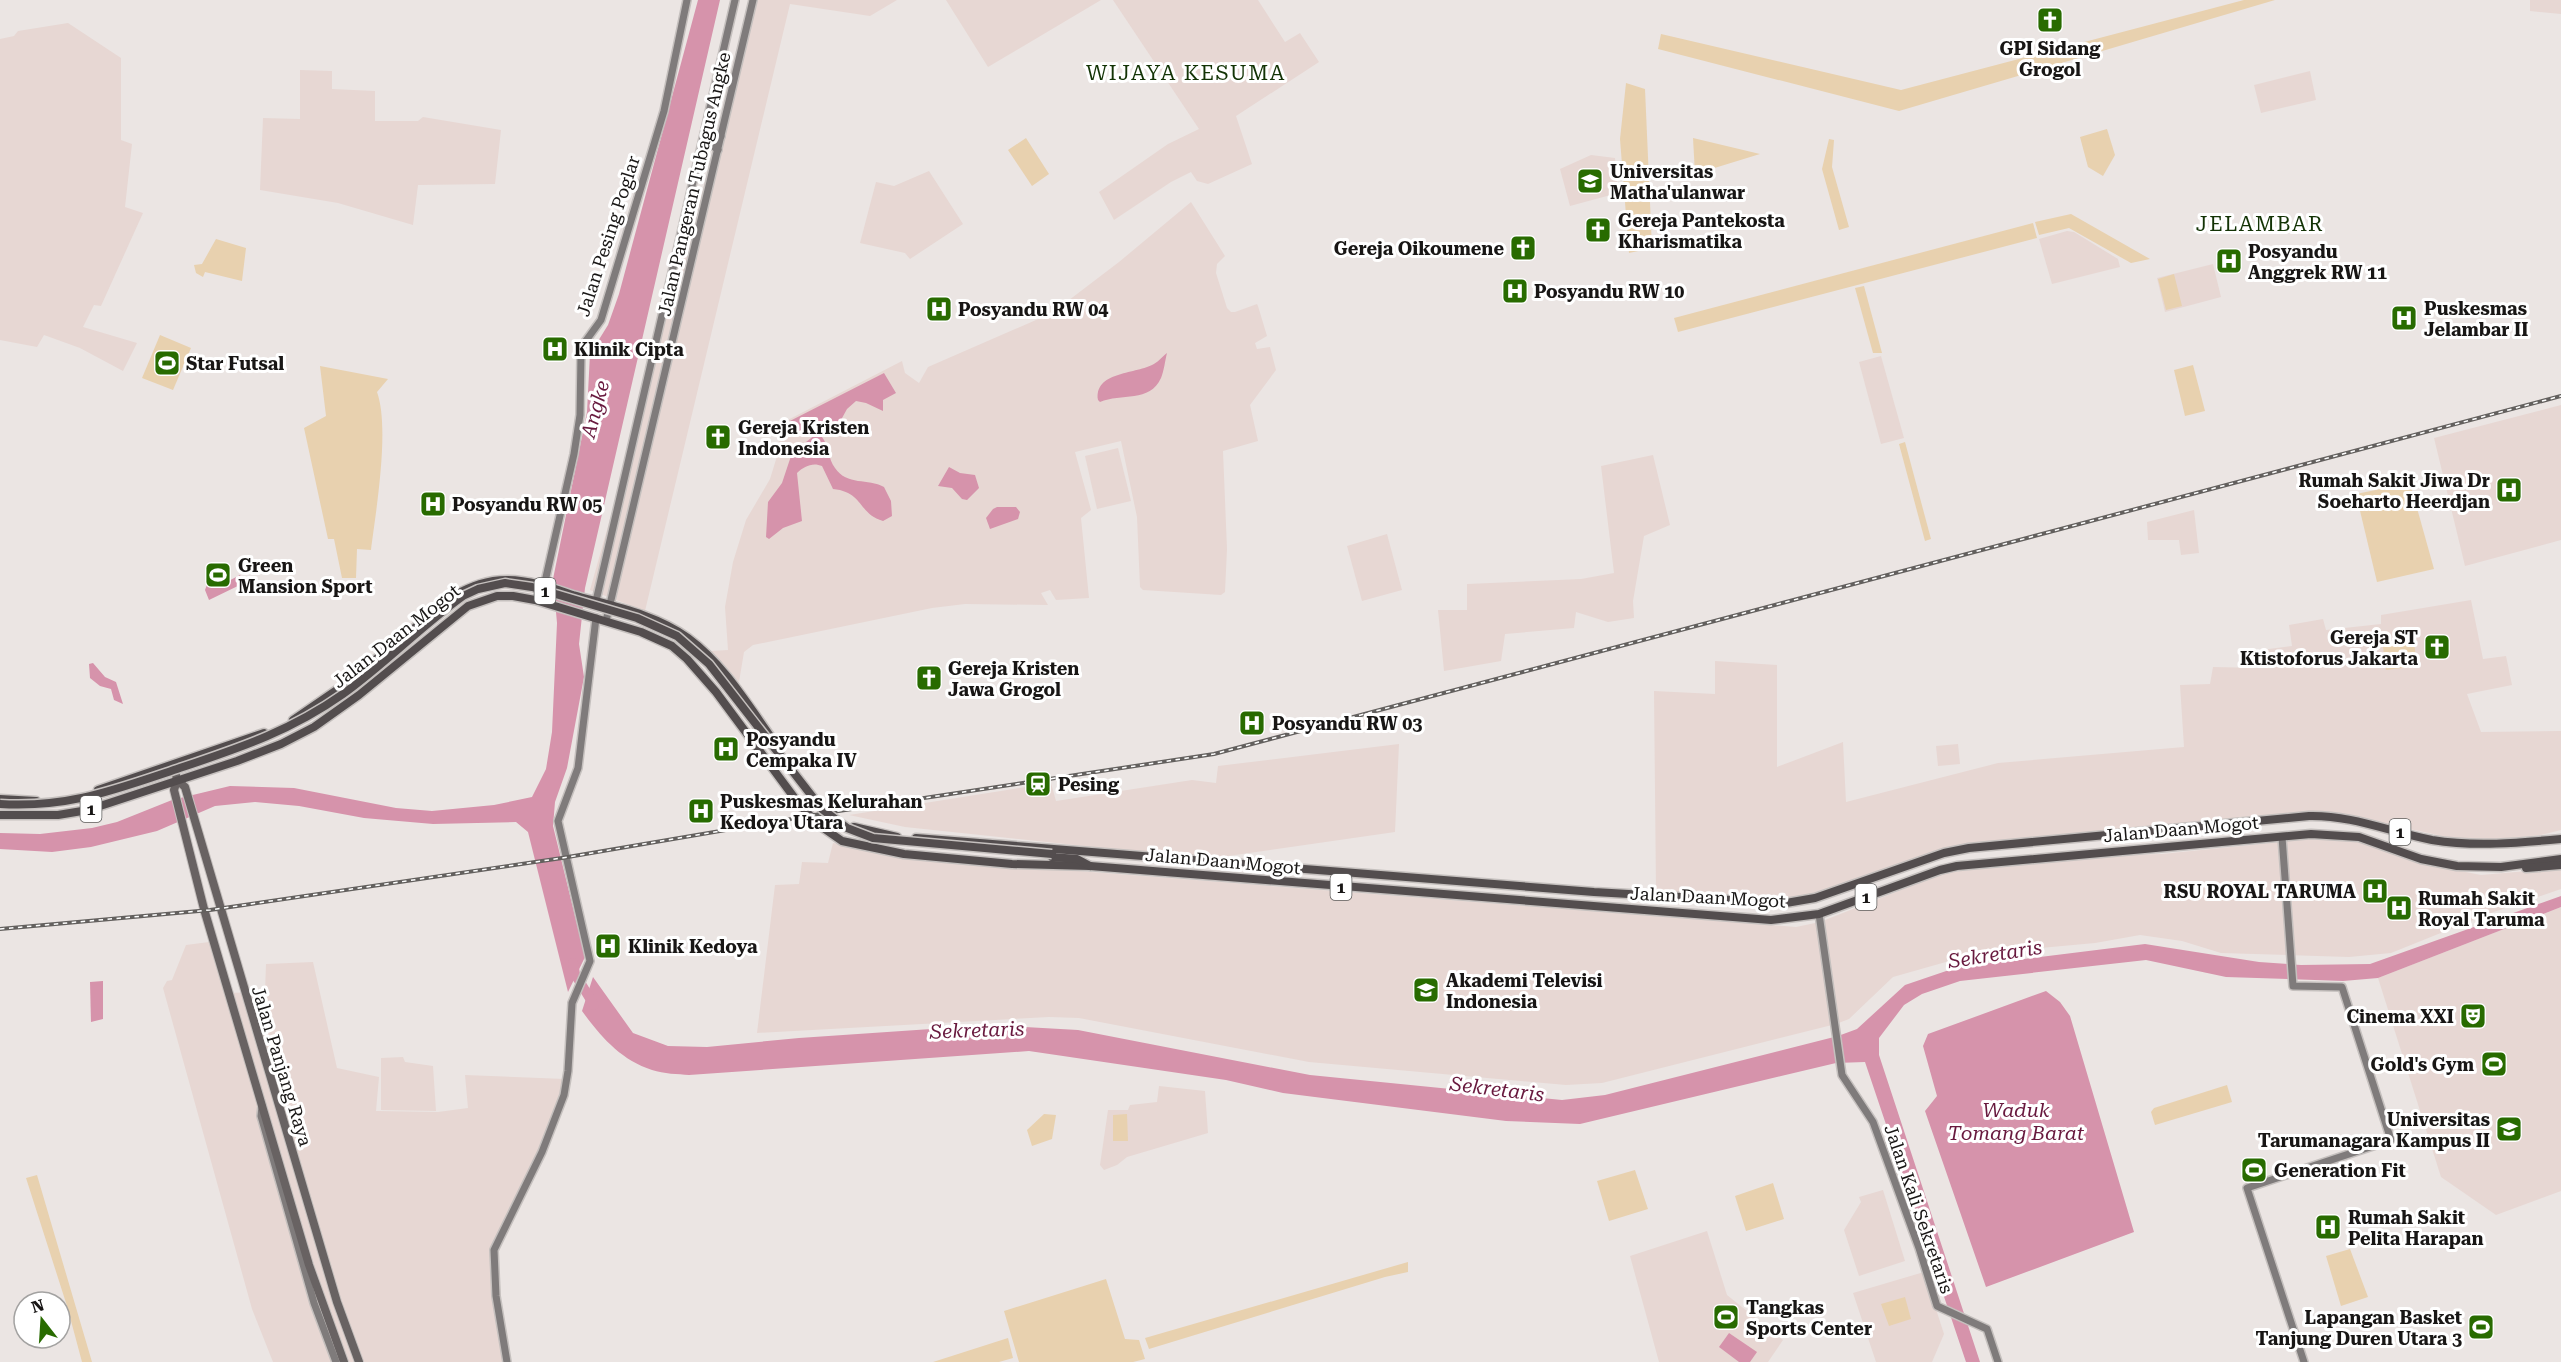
<svg xmlns="http://www.w3.org/2000/svg" width="2561" height="1362" font-family="'Roboto Serif',serif">
	<style>
		.built { fill: #e7d7d3 }
		.green { fill: #e8d1af }
		.water { fill: #d693ab }
		.lines { fill: none; stroke-linecap: round; stroke-linejoin: round }
		.river { stroke: #d693ab; stroke-width: 10 }
		.secondary-casing { stroke: #c5c0be; stroke-width: 10 }
		.primary-casing { stroke: #c5c0be; stroke-width: 10 }
		.highway-casing { stroke: #c5c0be; stroke-width: 11 }
		.secondary { stroke: #7f7b7b; stroke-width: 7 }
		.primary { stroke: #686262; stroke-width: 8 }
		.highway { stroke: #534d4e; stroke-width: 8 }
		.rail-casing { stroke: #63605e; stroke-width: 4 }
		.rail { stroke: #fff; stroke-width: 1.5; stroke-dasharray: 4.5; stroke-linecap: butt }
		.highway-bridge-casing { stroke: #c5c0be; stroke-width: 11; stroke-linecap: butt }
		.highway-bridge { stroke: #534d4e; stroke-width: 8 }
		.labels { text-anchor: middle; dominant-baseline: central; stroke-width: 6; stroke-linejoin: round; paint-order: stroke }
		.shield { fill: #fff; stroke: #5d5c5b; stroke-width: 1.5 }
		.shield-label { font-size: 16px; font-weight: bold; fill: #181615 }
		.poi-label { font-size: 18px; font-weight: bold; fill: #181615; stroke: #fff; text-anchor: start }
		.street-label { font-size: 18px; fill: #181615; stroke: #fff }
		.water-label { font-size: 20px; font-style: italic; fill: #68193e; stroke: #fff }
		.quarter-label { font-size: 21px; letter-spacing: 1.5px; fill: #133305; stroke: #fff }
	</style>
	<rect width="100%" height="100%" fill="#ebe5e3"/>
	<g class="built">
		<path d="M756 0H897L870 16 790 4 645 611 590 590Z"/>
		<path d="M946 0H1101L988 67Z"/>
		<path d="M1113 0H1258L1285 42 1300 33 1319 62 1236 116 1252 164 1208 184 1197 181 1191 172 1171 182 1114 220 1099 192 1168 144 1199 129Z"/>
		<path d="M2530 0H2561V14L2530 11Z"/>
		<path d="M68 23 121 58V140L132 144 125 207 143 213 101 306 94 305 83 327 137 343 123 371 80 348 44 335 37 347 0 340V39L14 36 18 31Z"/>
		<path d="M300 70 332 71V89L375 91V121H418L423 117 501 130 495 184 418 185 413 225 338 203 260 190 263 118 300 119Z"/>
		<path d="M2310 71 2316 100 2261 113 2254 85Z"/>
		<path d="M1591 155 1615 158 1618 193 1570 206 1560 169Z"/>
		<path d="M929 171 963 224 910 259 905 253 860 243 876 182 894 186Z"/>
		<path d="M1191 202 1225 256 1217 264 1216 273 1227 308 1231 312H1235L1257 304 1258 306 1267 336 1255 343 1257 349 1270 347 1276 370 1250 405 1258 441 1223 451 1227 549 1225 592 1221 595 1143 590 1140 587 1137 517 1121 441 1075 452 1091 510 1081 518 1089 598 1056 600 1050 590 1041 593 1048 605 965 604 932 608 753 645 744 652 739 682 711 651 728 650 725 607 733 562 746 520 770 479 778 453 780 424 902 361 905 373 919 383 928 367 1052 313 1119 262Z"/>
		<path d="M2067 231 2074 232 2118 259 2120 267 2052 284 2039 239Z"/>
		<path d="M2213 264 2221 297 2165 312 2157 278Z"/>
		<path d="M1881 356 1904 438 1881 444 1859 362Z"/>
		<path d="M2561 405V540L2465 566 2434 438Z"/>
		<path d="M1118 448 1131 501 1097 509 1085 456Z"/>
		<path d="M1653 455 1670 525 1644 536 1633 601 1634 618 1608 622 1576 612 1574 628 1505 634 1501 661 1444 671 1438 610H1467V584L1581 579 1614 573 1601 466Z"/>
		<path d="M2194 510 2199 553 2181 555 2179 540H2148L2147 522Z"/>
		<path d="M1387 534 1402 590 1362 601 1347 546Z"/>
		<path d="M2471 600 2483 659 2506 656 2512 685 2467 694 2481 732 2561 731V830L2541 835 2471 842 2324 811 1976 848 1821 896 1749 899 1656 890 1654 691 1715 694V661L1777 665V767L1843 742 1846 802 1998 763 2184 747 2180 685 2210 684 2213 667 2260 668 2261 650 2292 646 2289 625 2323 619 2326 630 2381 624V615Z"/>
		<path d="M1399 744 1395 832 1207 859 905 827 849 815 1051 783 1056 801 1192 780 1216 783 1218 766Z"/>
		<path d="M1958 744 1960 764 1938 766 1936 746Z"/>
		<path d="M2325 832 2368 843 2431 865 2481 875 2561 868V889L2488 914 2391 953 2349 957 2221 953 2182 941 2140 935 2095 943 1974 954 1893 977 1849 1019 1836 1024 1602 1083 1566 1085 1309 1062 1079 1018 1049 1017 757 1033 775 885 799 884 802 862 828 863 833 843 893 855 1053 869 1796 927 1820 922 1944 873 2090 856 2162 854 2280 842Z"/>
		<path d="M2561 907V1191L2496 1215 2441 1177 2378 978Z"/>
		<path d="M209 942 224 993 265 992 266 964 313 962 337 1068 379 1077 376 1111 438 1112 468 1108 465 1075 565 1079 560 1109 498 1249 502 1321 510 1362H273L252 1309 163 988 167 981 172 980 186 945Z"/>
		<path d="M403 1057 405 1062 433 1066 436 1111 381 1110V1058Z"/>
		<path d="M1159 1086 1205 1091 1208 1133 1127 1157 1117 1165 1104 1170 1100 1165 1108 1110H1128L1130 1105 1157 1102Z"/>
		<path d="M1883 1190 1905 1261 1859 1276 1844 1230 1861 1202 1859 1197Z"/>
		<path d="M1707 1231 1727 1295 1783 1340 1768 1362H1659L1630 1256Z"/>
		<path d="M1924 1272 1944 1334 1932 1362H1876L1853 1293Z"/>
	</g>
	<g class="green">
		<path d="M2244 0H2275L1899 111 1658 49 1661 34 1901 90Z"/>
		<path d="M1626 83 1645 89 1652 248 1629 253 1620 139Z"/>
		<path d="M2107 129 2115 155 2103 176 2088 167 2080 137Z"/>
		<path d="M1026 138 1049 174 1032 186 1008 150Z"/>
		<path d="M1693 138 1760 154 1695 174Z"/>
		<path d="M1829 139 1834 140 1832 167 1849 227 1839 230 1822 169Z"/>
		<path d="M2071 214 2150 259 2131 263 2069 228 2039 235 2035 222Z"/>
		<path d="M2033 223 2037 238 1678 332 1674 318Z"/>
		<path d="M216 239 246 248 242 281 205 272 203 277 196 273 194 265 202 264Z"/>
		<path d="M2174 274 2182 306 2166 310 2158 279Z"/>
		<path d="M1864 286 1882 353H1873L1855 288Z"/>
		<path d="M160 335 191 348 173 390 142 378Z"/>
		<path d="M2193 365 2205 411 2185 416 2174 370Z"/>
		<path d="M320 366 388 379 377 392C390 428 376 510 371 550L357 549 356 578H342L334 539H328L304 428 326 416Z"/>
		<path d="M1905 442 1931 539 1925 541 1899 444Z"/>
		<path d="M2410 483 2434 569 2377 582 2356 494Z"/>
		<path d="M2413 634 2417 666 2386 670 2383 647 2401 644 2400 636Z"/>
		<path d="M2227 1085 2232 1102 2155 1125 2151 1112 2154 1108Z"/>
		<path d="M1044 1114 1056 1115 1052 1139 1032 1146 1027 1130Z"/>
		<path d="M1127 1114 1128 1141H1113V1115Z"/>
		<path d="M1635 1170 1648 1209 1609 1221 1597 1181Z"/>
		<path d="M37 1175 92 1362H82L67 1306 26 1178Z"/>
		<path d="M1773 1183 1784 1219 1746 1231 1735 1196Z"/>
		<path d="M2350 1249 2368 1297 2341 1306 2326 1256Z"/>
		<path d="M1408 1262V1272L1385 1277 1149 1349 1145 1338Z"/>
		<path d="M1106 1279 1125 1339 1139 1340 1145 1359 1133 1362H1019L1004 1311Z"/>
		<path d="M1905 1297 1911 1319 1889 1326 1881 1304Z"/>
		<path d="M1008 1338 1013 1358 999 1362H933Z"/>
	</g>
	<g class="water">
		<path d="M698 0H720L585 588 579 644 584 677 567 768 555 802 553 826 585 957 568 992 528 832 516 822 433 824 364 818 299 806 255 802 215 806 157 831 91 847 52 852 0 849V833L40 834 92 828 117 822 172 800 230 786 294 788 396 808 432 811 494 805 532 797 546 769 552 732 557 623 553 579 587 412 590 354 608 325 619 294Z"/>
		<path d="M1167 353C1165 361 1164 371 1161 378 1150 403 1121 393 1100 402L1098 400C1094 372 1134 374 1152 365 1157 363 1162 357 1167 353Z"/>
		<path d="M884 373 896 393 883 400V411L866 403 856 401 847 409 836 429 815 422 791 436 789 432 786 433V423Z"/>
		<path d="M815 435 822 437C829 446 828 459 835 468 847 486 868 478 884 487L891 501 892 516 883 521C858 514 864 492 833 489L822 466C813 462 804 466 797 473L802 521 783 528 769 539 766 537 768 502 782 483 792 453Z"/>
		<path d="M949 467 960 473 975 475 979 488 967 500 962 499 952 488 938 486Z"/>
		<path d="M997 507H1016L1020 512 1018 519 990 529 986 518 993 509Z"/>
		<path d="M240 575 244 583 209 600 205 590 208 582H216L219 586Z"/>
		<path d="M93 663 105 677 116 682 123 704 114 700 111 689 100 686 90 678 89 664Z"/>
		<path d="M2561 896V907L2378 978 2343 981 2226 977 2146 960 1960 981 1922 994 1904 1005 1879 1038V1055L1980 1362H1966L1865 1062 1836 1063 1580 1124 1506 1121 1283 1093 1226 1080 1029 1051 689 1075C678 1074 664 1074 652 1070 621 1060 601 1037 582 1011L593 977 633 1033 668 1046 707 1047 799 1038 990 1025 1078 1030 1310 1075 1562 1100 1605 1095 1838 1036 1857 1029 1905 985 1958 967 2145 944 2259 962 2301 965 2370 964Z"/>
		<path d="M103 981V1019L91 1022 90 982Z"/>
		<path d="M2046 991 2060 1002 2070 1016 2134 1232 1986 1287 1925 1111 1937 1096 1923 1046 1928 1034Z"/>
		<path d="M1729 1333 1757 1352 1750 1362H1739L1719 1347Z"/>
	</g>
	<g class="lines">
		<path class="river" d="M573 963 575 974 594 1005"/>
		<defs>
			<g id="secondary">
				<path d="M705 132 712 138 721 136"/>
				<path d="M703 146 711 144 718 150"/>
				<path d="M544 586 574 454 580 415 581 354 585 342 601 320 664 111 687 0"/>
				<path d="M596 601 735 0"/>
				<path d="M606 621 753 0"/>
				<path d="M2282 837 2293 986 2342 987 2391 1140 2247 1188 2304 1362"/>
				<path d="M1819 914 1842 1075 1873 1122 1919 1248 1937 1306 1987 1329 1998 1362"/>
				<path d="M262 1106 261 1116 314 1303 336 1362"/>
				<path d="M507 1362 496 1296 494 1250 542 1152 564 1095 568 1071 572 1003 590 961 558 821 578 768 596 618"/>
			</g>
			<g id="primary">
				<path d="M174 766 177 780 185 787 337 1302 359 1362"/>
				<path d="M177 780 174 790 204 909 309 1265 344 1362"/>
			</g>
			<g id="highway">
				<path d="M293 720 344 685 455 595C472 586 487 580 507 580 530 580 552 588 573 595 612 606 655 614 688 638 726 666 751 710 778 747"/>
				<path d="M98 790 264 733"/>
				<path d="M0 799 36 801"/>
				<path d="M0 815H58L88 810 237 761 281 744 314 727 359 695 468 606 497 596H513L535 600 641 632 672 646 687 659 716 692 799 804 819 825 842 841 904 854 1012 864 1090 866 1771 920 1819 914 1940 870 1957 866 2311 834 2359 837 2421 859 2457 866 2501 867 2561 859"/>
				<path d="M854 827 897 837"/>
				<path d="M916 838 1594 892 1786 903 1815 898 1944 853 1969 848 2309 816C2352 815 2390 832 2432 840 2475 847 2518 843 2561 839"/>
				<path d="M1052 857 1077 859 1090 866"/>
				<path d="M2526 868 2561 865"/>
			</g>
		</defs>
		<use href="#secondary" class="secondary-casing"/>
		<use href="#primary" class="primary-casing"/>
		<use href="#highway" class="highway-casing"/>
		<use href="#secondary" class="secondary"/>
		<use href="#primary" class="primary"/>
		<use href="#highway" class="highway"/>
		<defs>
			<path id="rail" d="M0 929 210 910 562 858 832 812 1214 754 2561 396"/>
		</defs>
		<use href="#rail" class="rail-casing"/>
		<use href="#rail" class="rail"/>
		<defs>
			<path id="highway-bridge" d="M0 804C69 808 114 790 177 769 239 748 289 732 343 694 385 664 421 626 463 596L478 589 505 583 532 587 637 618 677 636 709 664 822 809 847 828 873 838 1052 854"/>
		</defs>
		<use href="#highway-bridge" class="highway-bridge-casing"/>
		<use href="#highway-bridge" class="highway-bridge"/>
	</g>
	<defs>
		<symbol id="church-square" viewBox="-11 -11 22 22"><rect x="-9" y="-9" width="18" height="18" rx="4" fill="#286b00" stroke="#fff"/><path d="M-1.2-6h2.4v3.5h3.3v2.4h-3.3V6h-2.4V-.1h-3.3v-2.4h3.3Z" fill="#fff"/></symbol>
		<symbol id="university-square" viewBox="-11 -11 22 22"><rect x="-9" y="-9" width="18" height="18" rx="4" fill="#286b00" stroke="#fff"/><path d="M0-5L7-2L0 1L-7-2ZM-4 1L0 2.5L4 1V4Q0 6-4 4Z" fill="#fff"/></symbol>
		<symbol id="hospital-square" viewBox="-11 -11 22 22"><rect x="-9" y="-9" width="18" height="18" rx="4" fill="#286b00" stroke="#fff"/><path d="M-5-5h3v3.5h4V-5h3V5h-3V1.5h-4V5h-3Z" fill="#fff"/></symbol>
		<symbol id="stadium-square" viewBox="-11 -11 22 22"><rect x="-9" y="-9" width="18" height="18" rx="4" fill="#286b00" stroke="#fff"/><path d="M0-5a6.5 5 0 1 0 0 10a6.5 5 0 1 0 0-10ZM-3.5-1.8h7v3.6h-7Z" fill="#fff"/></symbol>
		<symbol id="station-square" viewBox="-11 -11 22 22"><rect x="-9" y="-9" width="18" height="18" rx="4" fill="#286b00" stroke="#fff"/><path d="M-3-6H3Q5-6 5-4V2Q5 4 3 4L4.5 6H3L1.5 4h-3L-3 6H-4.5L-3 4Q-5 4-5 2V-4Q-5-6-3-6ZM-3.5-4v3h7v-3ZM-3.5 1v1.5H-2V1ZM2 1v1.5H3.5V1Z" fill="#fff"/></symbol>
		<symbol id="theatre-square" viewBox="-11 -11 22 22"><rect x="-9" y="-9" width="18" height="18" rx="4" fill="#286b00" stroke="#fff"/><path d="M-5-5.5Q0-4 5-5.5V0Q5 5 0 6Q-5 5-5 0ZM-3.3-2.5H-1v1.5H-3.3ZM1-2.5H3.3v1.5H1ZM-2.8 1Q0 5.5 2.8 1Z" fill="#fff"/></symbol>
	</defs>
	<g fill-rule="evenodd">
		<use href="#church-square" x="2035" y="5" width="30" height="30"/>
		<use href="#university-square" x="1575" y="166" width="30" height="30"/>
		<use href="#church-square" x="1583" y="215" width="30" height="30"/>
		<use href="#church-square" x="1508" y="233" width="30" height="30"/>
		<use href="#hospital-square" x="2214" y="246" width="30" height="30"/>
		<use href="#hospital-square" x="1500" y="276" width="30" height="30"/>
		<use href="#hospital-square" x="924" y="294" width="30" height="30"/>
		<use href="#hospital-square" x="2389" y="303" width="30" height="30"/>
		<use href="#hospital-square" x="540" y="334" width="30" height="30"/>
		<use href="#stadium-square" x="152" y="348" width="30" height="30"/>
		<use href="#church-square" x="703" y="422" width="30" height="30"/>
		<use href="#hospital-square" x="2494" y="475" width="30" height="30"/>
		<use href="#hospital-square" x="418" y="489" width="30" height="30"/>
		<use href="#stadium-square" x="203" y="560" width="30" height="30"/>
		<use href="#church-square" x="2422" y="632" width="30" height="30"/>
		<use href="#church-square" x="914" y="663" width="30" height="30"/>
		<use href="#hospital-square" x="1237" y="708" width="30" height="30"/>
		<use href="#hospital-square" x="711" y="734" width="30" height="30"/>
		<use href="#station-square" x="1023" y="769" width="30" height="30"/>
		<use href="#hospital-square" x="686" y="796" width="30" height="30"/>
		<use href="#hospital-square" x="2360" y="876" width="30" height="30"/>
		<use href="#hospital-square" x="2384" y="893" width="30" height="30"/>
		<use href="#hospital-square" x="593" y="931" width="30" height="30"/>
		<use href="#university-square" x="1411" y="975" width="30" height="30"/>
		<use href="#theatre-square" x="2458" y="1001" width="30" height="30"/>
		<use href="#stadium-square" x="2479" y="1049" width="30" height="30"/>
		<use href="#university-square" x="2494" y="1114" width="30" height="30"/>
		<use href="#stadium-square" x="2239" y="1155" width="30" height="30"/>
		<use href="#hospital-square" x="2313" y="1212" width="30" height="30"/>
		<use href="#stadium-square" x="1711" y="1302" width="30" height="30"/>
		<use href="#stadium-square" x="2466" y="1312" width="30" height="30"/>
	</g>
	<g class="labels">
		<g class="shield">
			<rect x="534.5" y="578" width="21" height="26" rx="4.5"/>
			<rect x="80.5" y="796" width="21" height="26" rx="4.5"/>
			<rect x="2389.5" y="819" width="21" height="26" rx="4.5"/>
			<rect x="1330.5" y="874" width="21" height="26" rx="4.5"/>
			<rect x="1855.5" y="884" width="21" height="26" rx="4.5"/>
		</g>
		<g class="shield-label">
			<text x="545" y="591">1</text>
			<text x="91" y="809">1</text>
			<text x="2400" y="832">1</text>
			<text x="1341" y="887">1</text>
			<text x="1866" y="897">1</text>
		</g>
		<g class="poi-label">
			<text x="2050" y="48" text-anchor="middle">GPI Sidang<tspan x="2050" dy="21">Grogol</tspan></text>
			<text x="1610" y="171">Universitas<tspan x="1610" dy="21">Matha'ulanwar</tspan></text>
			<text x="1618" y="220">Gereja Pantekosta<tspan x="1618" dy="21">Kharismatika</tspan></text>
			<text x="1504" y="248" text-anchor="end">Gereja Oikoumene</text>
			<text x="2248" y="251">Posyandu<tspan x="2248" dy="21">Anggrek RW 11</tspan></text>
			<text x="1534" y="291">Posyandu RW 10</text>
			<text x="2424" y="308">Puskesmas<tspan x="2424" dy="21">Jelambar II</tspan></text>
			<text x="958" y="309">Posyandu RW 04</text>
			<text x="574" y="349">Klinik Cipta</text>
			<text x="186" y="363">Star Futsal</text>
			<text x="738" y="427">Gereja Kristen<tspan x="738" dy="21">Indonesia</tspan></text>
			<text x="2490" y="480" text-anchor="end">Rumah Sakit Jiwa Dr<tspan x="2490" dy="21">Soeharto Heerdjan</tspan></text>
			<text x="452" y="504">Posyandu RW 05</text>
			<text x="238" y="565">Green<tspan x="238" dy="21">Mansion Sport</tspan></text>
			<text x="2418" y="637" text-anchor="end">Gereja ST<tspan x="2418" dy="21">Ktistoforus Jakarta</tspan></text>
			<text x="948" y="668">Gereja Kristen<tspan x="948" dy="21">Jawa Grogol</tspan></text>
			<text x="1272" y="723">Posyandu RW 03</text>
			<text x="746" y="739">Posyandu<tspan x="746" dy="21">Cempaka IV</tspan></text>
			<text x="1058" y="784">Pesing</text>
			<text x="720" y="801">Puskesmas Kelurahan<tspan x="720" dy="21">Kedoya Utara</tspan></text>
			<text x="2356" y="891" text-anchor="end">RSU ROYAL TARUMA</text>
			<text x="2418" y="898">Rumah Sakit<tspan x="2418" dy="21">Royal Taruma</tspan></text>
			<text x="628" y="946">Klinik Kedoya</text>
			<text x="1446" y="980">Akademi Televisi<tspan x="1446" dy="21">Indonesia</tspan></text>
			<text x="2454" y="1016" text-anchor="end">Cinema XXI</text>
			<text x="2474" y="1064" text-anchor="end">Gold's Gym</text>
			<text x="2490" y="1119" text-anchor="end">Universitas<tspan x="2490" dy="21">Tarumanagara Kampus II</tspan></text>
			<text x="2274" y="1170">Generation Fit</text>
			<text x="2348" y="1217">Rumah Sakit<tspan x="2348" dy="21">Pelita Harapan</tspan></text>
			<text x="1746" y="1307">Tangkas<tspan x="1746" dy="21">Sports Center</tspan></text>
			<text x="2462" y="1317" text-anchor="end">Lapangan Basket<tspan x="2462" dy="21">Tanjung Duren Utara 3</tspan></text>
		</g>
		<g class="street-label">
			<text transform="translate(694 184) rotate(-77)">Jalan Pangeran Tubagus Angke</text>
			<text transform="translate(608 236) rotate(-72)">Jalan Pesing Poglar</text>
			<text transform="translate(396 636) rotate(-38)">Jalan Daan Mogot</text>
			<text transform="translate(2181 829) rotate(-5)">Jalan Daan Mogot</text>
			<text transform="translate(1223 861) rotate(5)">Jalan Daan Mogot</text>
			<text transform="translate(1708 897) rotate(3)">Jalan Daan Mogot</text>
			<text transform="translate(282 1066) rotate(73)">Jalan Panjang Raya</text>
			<text transform="translate(1919 1209) rotate(71)">Jalan Kali Sekretaris</text>
		</g>
		<g class="water-label">
			<text transform="translate(595 409) rotate(-75)">Angke</text>
			<text transform="translate(1995 954) rotate(-9)">Sekretaris</text>
			<text transform="translate(977 1030) rotate(-2)">Sekretaris</text>
			<text transform="translate(1497 1089) rotate(7)">Sekretaris</text>
			<text x="2016" y="1110">Waduk<tspan x="2016" dy="23">Tomang Barat</tspan></text>
		</g>
		<g class="quarter-label">
			<text x="1186" y="73">WIJAYA KESUMA</text>
			<text x="2260" y="224">JELAMBAR</text>
		</g>
	</g>
	<g transform="translate(42 1320) rotate(343)"><circle r="28" fill="#ffffff" stroke="#a3a2a1" stroke-width="1.5"/>
	<path d="M0-4.5L10 22L0 15L-10 22Z" fill="#286b00"/>
	<text y="-9" font-size="16" font-weight="bold" text-anchor="middle" fill="#181615">N</text>
	</g>
</svg>
